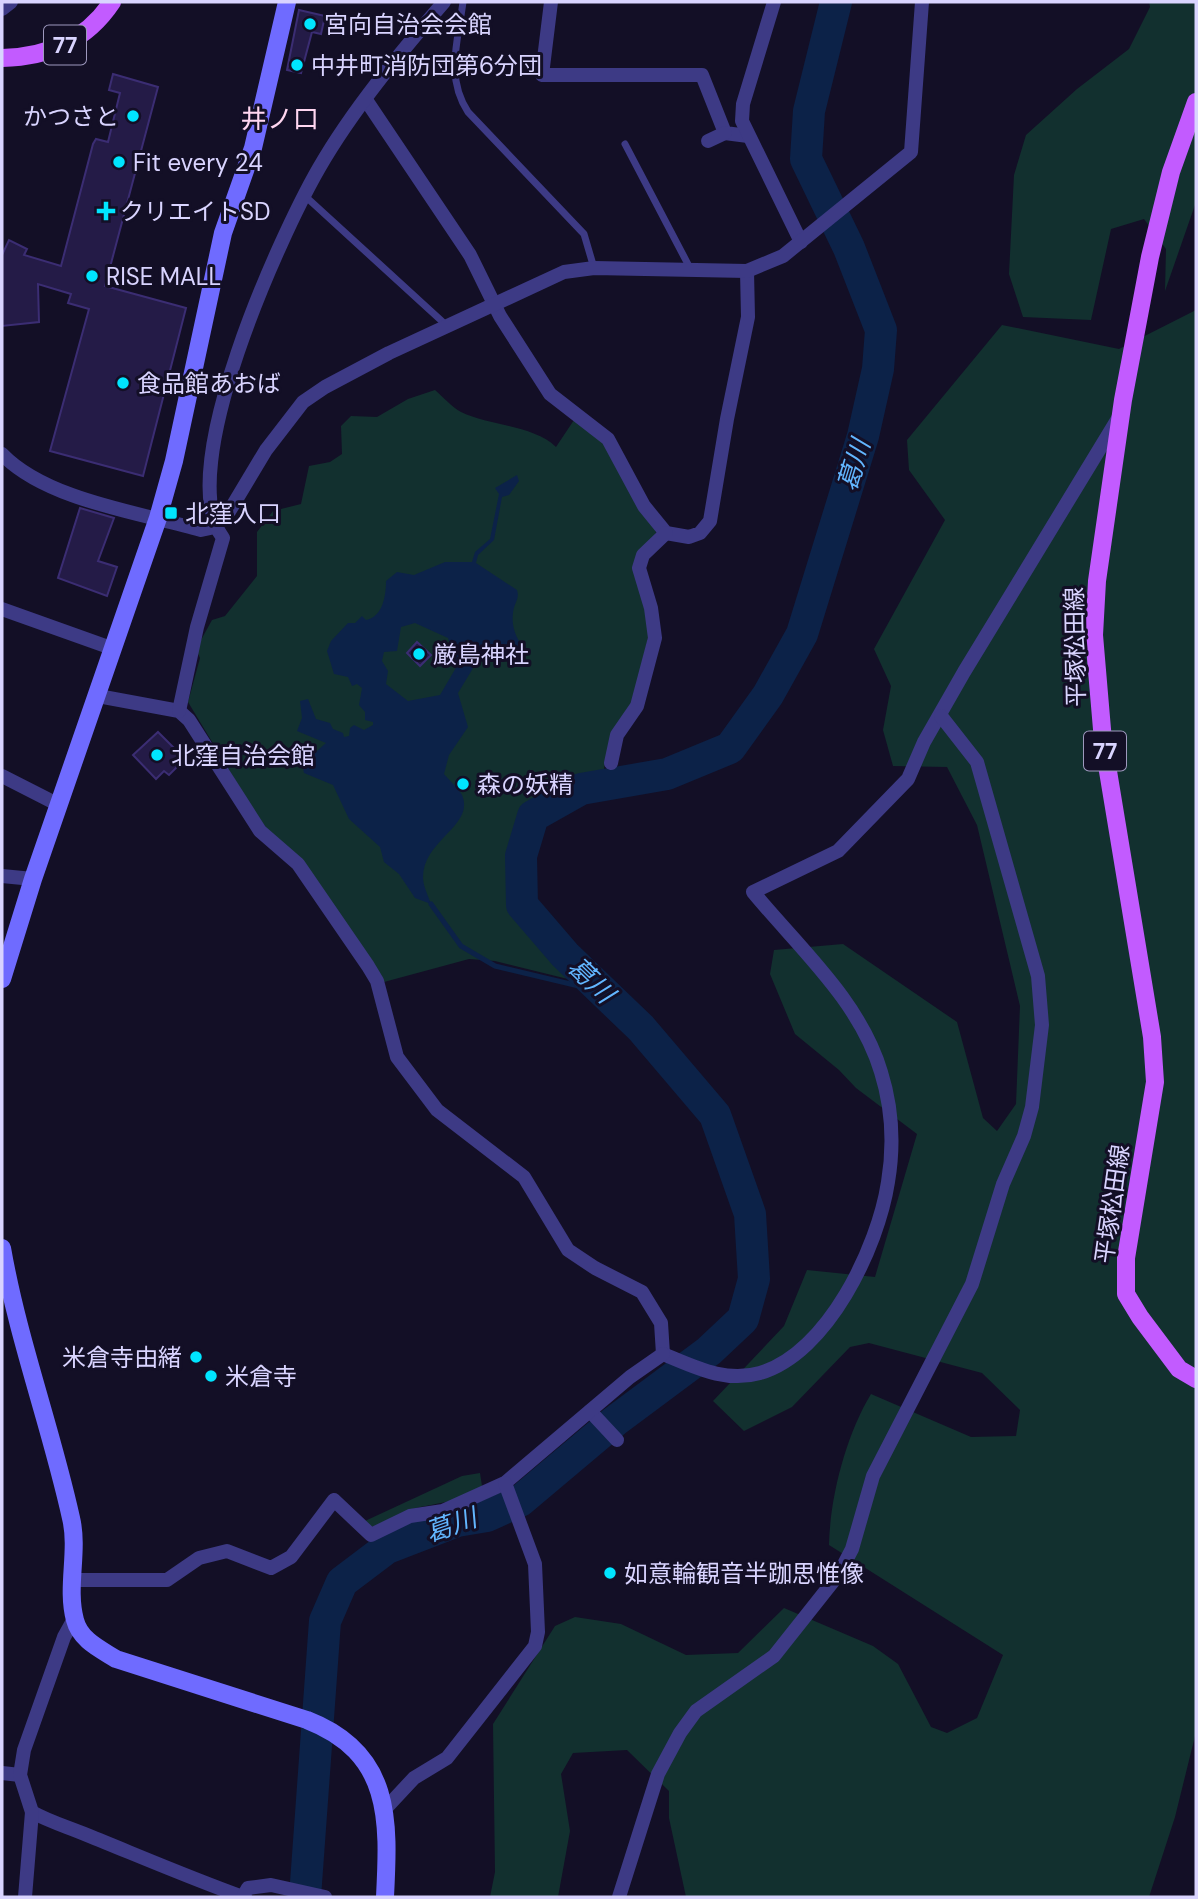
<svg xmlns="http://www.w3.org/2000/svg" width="1198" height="1899" font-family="'DM Sans','Noto Sans JP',sans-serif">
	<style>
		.green { fill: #12302f }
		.water { fill: #0c2248; fill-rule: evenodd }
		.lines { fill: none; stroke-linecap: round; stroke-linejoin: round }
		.stream { stroke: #0c2248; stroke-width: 5 }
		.river { stroke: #0c2248; stroke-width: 32 }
		.building { fill: #241b47; stroke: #3b2d73; stroke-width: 2 }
		.lane { stroke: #3d3a85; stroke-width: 7 }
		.street { stroke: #3d3a85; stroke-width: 14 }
		.secondary { stroke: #6f6bff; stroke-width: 18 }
		.primary { stroke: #c25bff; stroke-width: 18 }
		.poi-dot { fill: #00e5ff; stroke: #130f26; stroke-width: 2.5 }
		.labels { text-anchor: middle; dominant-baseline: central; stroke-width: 6; stroke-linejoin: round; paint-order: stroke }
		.shield { fill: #130f26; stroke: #9e99be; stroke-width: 2 }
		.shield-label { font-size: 23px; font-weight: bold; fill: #d9d4ff }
		.poi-label { font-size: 24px; fill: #d9d4ff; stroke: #130f26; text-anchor: start }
		.street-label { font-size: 24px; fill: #d9d4ff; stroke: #130f26 }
		.neighbourhood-label { font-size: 26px; fill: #ffd6f0; stroke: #130f26 }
		.water-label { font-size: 26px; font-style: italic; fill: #62b6ff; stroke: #130f26 }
	</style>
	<rect width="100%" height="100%" fill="#130f26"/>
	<g class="green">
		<path d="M1149 2H1196V202L1165 291 1166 249 1144 219 1111 229 1091 320 1023 317 1009 274 1014 175 1026 135 1077 89 1129 49 1150 7Z"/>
		<path d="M1196 310V1732L1175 1817 1149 1897H686L669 1818V1791L627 1750 573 1753 561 1774 570 1831 558 1897H490L495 1872 493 1724 555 1626 575 1617 621 1624 686 1655 738 1653 784 1608 873 1646 898 1664 931 1727 947 1733 977 1718 1003 1655 829 1545C830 1497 846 1435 871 1394L971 1437 1016 1436 1020 1410 982 1373 869 1343 850 1347 792 1407 744 1431 713 1401 784 1326 807 1270 875 1277 917 1134 856 1088 839 1070 795 1034 770 974 774 950 843 944 957 1022 983 1118 997 1131 1016 1104 1020 1006 977 825 947 767 893 766 883 730 891 686 874 649 945 520 909 470 907 440 1002 325 1119 349Z"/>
		<path d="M435 390C443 397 452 407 461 412 490 426 533 425 556 447L574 420 606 442 654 524 656 533 640 554 649 633 634 701 611 732 604 769C584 777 563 782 546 796 509 828 496 891 527 932 540 950 560 965 576 981L495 961 469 959 384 982 255 813 188 702 200 658 196 649 212 620 225 616 257 576V532L273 511 301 504 309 466 330 462 342 454 341 426 351 416 377 417 408 399Z"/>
		<path d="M480 1473 482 1486C462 1505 426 1502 401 1513 391 1518 382 1526 370 1527L365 1521 462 1476Z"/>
	</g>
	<path class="water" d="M517 475 519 481 509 495 502 497 494 540 478 555 476 563 517 590C520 599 514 603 513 613 511 628 517 640 527 652L492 647 481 655 458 693 468 727 449 755 444 774C449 780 458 788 462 795 475 826 424 839 423 877 423 886 428 895 431 904L415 898 399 874 384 862 380 847 349 819 333 785 304 773 302 764 326 743 297 731 302 718 300 701 308 699 316 719 330 723 333 729 343 733 344 737 349 736 350 728 354 725 364 730 373 725V722L365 720V712L359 705 362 688 357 684 352 686 348 677 334 674 327 651 331 641 348 623H355L362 616 366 620C383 617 386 595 386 581L397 572 414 575 445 562H472L475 552 490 539 499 494 495 488ZM415 623 448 638 457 666 440 695 408 701 386 684 388 671 382 661 384 652 397 651 401 627Z"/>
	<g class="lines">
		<path class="stream" d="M431 904 461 946 495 966 604 992"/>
		<path class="river" d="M305 1897 325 1621 342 1582 387 1548 457 1521 487 1516 520 1501 615 1421 709 1351 743 1319 754 1279 750 1214 715 1115 641 1028 565 955 522 905 521 856 533 816 581 789 667 774 730 748 768 695 802 634 863 436 878 369 881 330 849 248 806 159 809 111 836 2"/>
	</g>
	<g class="building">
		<path d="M299 10 325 16 321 34 312 32 301 73 287 70Z"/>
		<path d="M113 74 158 87 105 286 186 308 143 476 50 451 89 309 68 303 71 294 38 284 39 322 2 326V255L9 240 27 249 24 255 61 266 93 144 96 139 108 142 120 93 109 90Z"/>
		<path d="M80 508 114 518 98 561 117 567 107 596 58 578Z"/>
		<path d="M417 642 431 655 420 666 407 653Z"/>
		<path d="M158 732 181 755 175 761 179 765 169 775 164 771 156 779 133 755Z"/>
	</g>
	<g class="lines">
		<g class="lane">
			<path d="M463 2C458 41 445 77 468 112L584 234 594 268"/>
			<path d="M625 144 691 270"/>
			<path d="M305 196 445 324"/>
		</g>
		<g class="street">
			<path d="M551 2 542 75H702L725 133 748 136"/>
			<path d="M774 2 743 104 742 121 801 242"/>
			<path d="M2 9 11 2"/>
			<path d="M366 100 470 255 500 316 550 394 608 439 644 506 666 533 689 537 700 533 710 521 727 419 748 317 747 271"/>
			<path d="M708 141 725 133"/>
			<path d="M2 454C46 500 141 513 201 530L215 527 230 510 266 450 303 402 325 387 389 353 564 272 594 268 747 271 783 256 911 152 922 2"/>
			<path d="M2 609 114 649"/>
			<path d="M98 696 179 711 189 720 260 831 298 864 368 966 377 981 397 1057 437 1110 524 1177 568 1250 595 1268 642 1292 661 1323 663 1354"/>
			<path d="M179 711 197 627 223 538C172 471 281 234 319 168 353 109 400 53 444 2"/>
			<path d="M611 763 617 735 637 706 655 638 651 608 639 568 643 555 666 533"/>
			<path d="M2 776 59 805"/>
			<path d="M2 876 33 879"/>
			<path d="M663 1354C695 1367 725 1383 760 1373 828 1353 878 1247 888 1182 894 1146 892 1107 881 1072 860 1001 799 948 753 892L838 851 908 779 924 742 964 672 1119 417"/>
			<path d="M590 1411 617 1440"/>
			<path d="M73 1580H167L199 1558 227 1551 271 1568 291 1557 334 1500 371 1535 410 1516 443 1511 505 1483 630 1377 663 1354"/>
			<path d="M2 1773 20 1775"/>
			<path d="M386 1808 414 1778 447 1758 535 1646 538 1632 535 1564 505 1483"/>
			<path d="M32 1812C50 1822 68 1827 87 1835 139 1856 190 1878 243 1897"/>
			<path d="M25 1897 32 1812 20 1775 24 1750 64 1637 74 1619"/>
			<path d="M243 1897 248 1888 271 1885 325 1897"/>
			<path d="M619 1897 658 1774 680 1733 696 1711 774 1656 839 1574 852 1549 873 1476 972 1284 1003 1184 1024 1136 1032 1107 1042 1025 1038 976 977 762 941 716"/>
		</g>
		<g class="secondary">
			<path d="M2 979 33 879 158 518 174 461 223 233 253 148 287 2"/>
			<path d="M2 1248C18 1340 51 1427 71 1518 79 1551 66 1587 75 1620 80 1640 100 1649 116 1659L307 1720C392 1753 389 1820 385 1897"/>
		</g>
		<g class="primary">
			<path d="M2 58C48 57 86 41 112 2"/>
			<path d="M1196 102 1171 172 1150 257 1123 400 1097 581 1094 635 1103 741 1152 1037 1155 1082 1126 1258V1294L1140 1317 1179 1369 1196 1379"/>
		</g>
	</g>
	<g class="poi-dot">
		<circle cx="310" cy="24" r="7"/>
		<circle cx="297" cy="65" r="7"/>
		<circle cx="133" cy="116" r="7"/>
		<circle cx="119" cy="162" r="7"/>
		<path d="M102.5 200.5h7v7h7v7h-7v7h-7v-7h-7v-7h7z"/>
		<circle cx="92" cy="276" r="7"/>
		<circle cx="123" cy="383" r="7"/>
		<rect x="164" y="506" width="14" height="14" rx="3.5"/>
		<circle cx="419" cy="654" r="7"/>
		<circle cx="157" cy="755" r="7"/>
		<circle cx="463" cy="784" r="7"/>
		<circle cx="196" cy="1357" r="7"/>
		<circle cx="211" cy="1376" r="7"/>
		<circle cx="610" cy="1573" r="7"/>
	</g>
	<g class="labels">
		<g class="shield">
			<rect x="44" y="25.5" width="42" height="39" rx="5"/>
			<rect x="1084" y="731.5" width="42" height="39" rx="5"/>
		</g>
		<g class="shield-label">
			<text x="65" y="45">77</text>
			<text x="1105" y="751">77</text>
		</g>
		<g class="poi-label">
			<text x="324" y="24">宮向自治会会館</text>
			<text x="311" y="65">中井町消防団第6分団</text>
			<text x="119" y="116" text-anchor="end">かつさと</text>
			<text x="133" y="162">Fit every 24</text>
			<text x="120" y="211">クリエイトSD</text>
			<text x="106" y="276">RISE MALL</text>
			<text x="137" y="383">食品館あおば</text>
			<text x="185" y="513">北窪入口</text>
			<text x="433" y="654">厳島神社</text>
			<text x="171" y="755">北窪自治会館</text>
			<text x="477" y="784">森の妖精</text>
			<text x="182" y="1357" text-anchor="end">米倉寺由緒</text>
			<text x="225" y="1376">米倉寺</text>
			<text x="624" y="1573">如意輪観音半跏思惟像</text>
		</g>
		<g class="street-label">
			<text transform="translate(1075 647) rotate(-91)">平塚松田線</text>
			<text transform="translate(1112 1204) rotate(-82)">平塚松田線</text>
		</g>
		<g class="neighbourhood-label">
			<text x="280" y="119">井ノ口</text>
		</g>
		<g class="water-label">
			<text transform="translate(854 465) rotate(-73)">葛川</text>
			<text transform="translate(591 980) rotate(44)">葛川</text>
			<text transform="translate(451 1525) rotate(-19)">葛川</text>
		</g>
	</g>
	<rect width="1198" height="1899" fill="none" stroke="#d9d4ff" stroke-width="7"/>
</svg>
